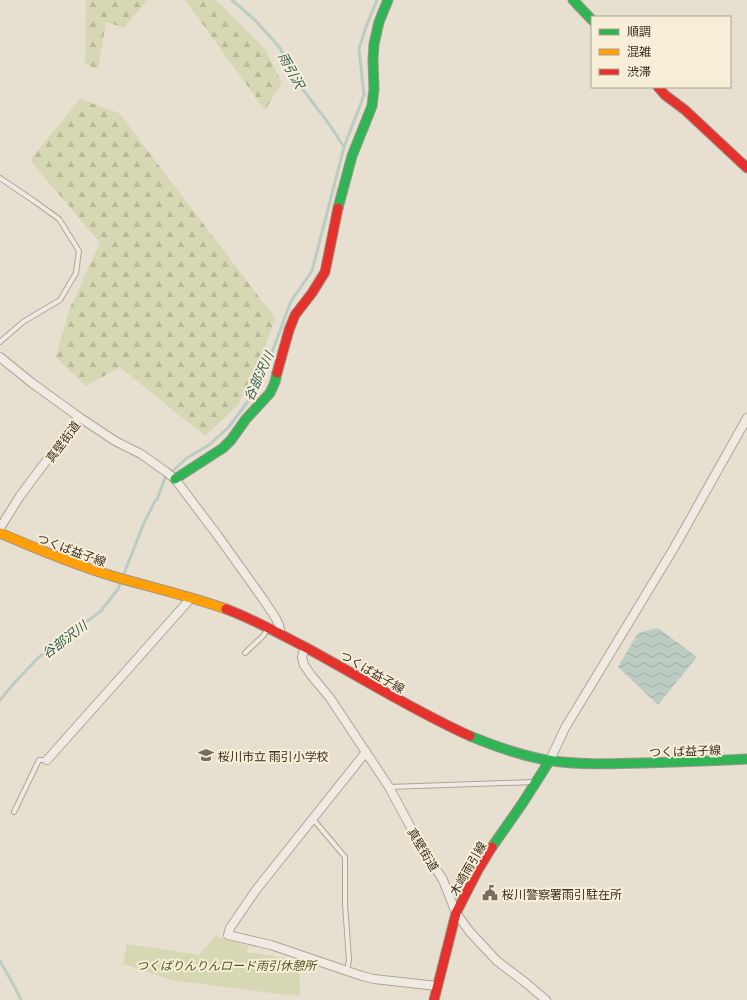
<svg xmlns="http://www.w3.org/2000/svg" width="747" height="1000" font-family="Georgia,'Noto Sans JP',serif">
	<style>
		.green { fill: #d6d7b3 }
		.forest { fill: url(#forest-firs) }
		.water { fill: url(#water-waves) }
		.lines { fill: none; stroke-linecap: round; stroke-linejoin: round }
		.stream { stroke: #bcccc2; stroke-width: 3 }
		.lane-casing { stroke: #ada599; stroke-width: 6 }
		.street-casing { stroke: #ada599; stroke-width: 10 }
		.fast-casing { stroke: #9c958a; stroke-width: 11 }
		.slow-casing { stroke: #9c958a; stroke-width: 11 }
		.jam-casing { stroke: #9c958a; stroke-width: 11 }
		.lane { stroke: #efebe3; stroke-width: 4 }
		.street { stroke: #efebe3; stroke-width: 8 }
		.fast { stroke: #30b455; stroke-width: 9 }
		.slow { stroke: #ff9f0a; stroke-width: 9 }
		.jam { stroke: #e5322d; stroke-width: 9 }
		.labels { text-anchor: middle; dominant-baseline: central; stroke-width: 4; stroke-linejoin: round; paint-order: stroke }
		.street-label { font-size: 12px; fill: #3d2e20; stroke: #f7eed8 }
		.poi-label { font-size: 12px; fill: #3d2e20; stroke: #f7eed8; text-anchor: start }
		.park-label { font-size: 12px; font-style: italic; fill: #4d5a26; stroke: #f7eed8 }
		.water-label { font-size: 13px; font-style: italic; fill: #2f5d5a; stroke: #f7eed8 }
	</style>
	<defs>
		<pattern id="forest-firs" width="22" height="20" patternUnits="userSpaceOnUse"><rect width="22" height="20" fill="#d6d7b3"/><path d="M5 1l3.5 6h-7zM16 11l3.5 6h-7z" fill="#b9b99a"/></pattern>
		<pattern id="water-waves" width="16" height="10" patternUnits="userSpaceOnUse"><rect width="16" height="10" fill="#bcccc2"/><path d="M0 5q4-4 8 0t8 0" fill="none" stroke="#a2b0a6"/></pattern>
	</defs>
	<rect width="100%" height="100%" fill="#e7e0d1"/>
	<path class="green" d="M215 936 248 946 247 952 273 956 299 962 300 996 279 994 172 980 123 964 127 944 199 955Z"/>
	<g class="forest">
		<path d="M84 0H147L124 28 106 22 98 69 85 64 86 1Z"/>
		<path d="M185 0H216L265 49 282 83 265 110Z"/>
		<path d="M80 99 119 113 275 318 261 358 238 405 205 436 120 367 86 386 56 357 69 310 100 243 30 160Z"/>
	</g>
	<path class="water" d="M658 628 697 657 658 705 618 667 638 633Z"/>
	<g class="lines">
		<g class="stream">
			<path d="M232 0 256 21 280 48 295 79 329 124 344 147"/>
			<path d="M123 576 144 523 155 501 157 500 165 478 187 458 209 445 228 428 252 396 268 363 291 301 312 271 344 147 364 95 359 49 366 27 377 0"/>
			<path d="M0 700 15 682 38 658 101 611 118 589 121 582"/>
			<path d="M0 961C7 974 15 986 21 1000"/>
		</g>
		<defs>
			<g id="lane">
				<path d="M0 178 34 201 59 219 79 251 76 273 60 300 23 322 0 342"/>
				<path d="M245 653 263 636 267 630"/>
				<path d="M389 787 534 782"/>
				<path d="M14 812 39 760H47"/>
				<path d="M313 819 345 857V904L349 960 347 971"/>
			</g>
			<g id="street">
				<path d="M0 357 32 383 79 417 115 441 141 454 165 471 175 479 218 536 263 599 275 617 279 625 281 634"/>
				<path d="M0 528 20 496 79 417"/>
				<path d="M305 647 302 657 304 665 311 675 330 698 389 787 417 839 443 880 456 913 470 932 497 961 526 983 546 1000"/>
				<path d="M366 752 256 890 230 928 228 935 271 945 362 976 374 979 437 986"/>
				<path d="M47 760 121 677 191 598"/>
				<path d="M550 760 565 728 674 548 747 418"/>
			</g>
			<g id="fast">
				<path d="M573 0 592 20"/>
				<path d="M338 208 352 156 372 106 374 89 373 60 374 44 379 22 388 0"/>
				<path d="M175 479 223 448 231 440 246 419 270 393 275 382 277 373"/>
				<path d="M470 736C494 746 520 755 546 760 578 765 611 764 643 763 678 762 712 761 747 759"/>
				<path d="M492 847 522 804 550 760"/>
			</g>
			<path id="slow" d="M0 533C37 549 73 564 112 576 150 587 189 596 226 609"/>
			<g id="jam">
				<path d="M658 87 665 95 685 110 747 168"/>
				<path d="M277 373 289 330 295 315 312 293 325 272 338 208"/>
				<path d="M226 609C253 619 278 633 303 646 359 676 412 710 470 736"/>
				<path d="M434 1000 456 913 478 870 492 847"/>
			</g>
		</defs>
		<use href="#lane" class="lane-casing"/>
		<use href="#street" class="street-casing"/>
		<use href="#fast" class="fast-casing"/>
		<use href="#slow" class="slow-casing"/>
		<use href="#jam" class="jam-casing"/>
		<use href="#lane" class="lane"/>
		<use href="#street" class="street"/>
		<use href="#fast" class="fast"/>
		<use href="#slow" class="slow"/>
		<use href="#jam" class="jam"/>
	</g>
	<defs>
		<symbol id="school-bare" viewBox="-9 -9 18 18"><path d="M0-5L7-2L0 1L-7-2ZM-4 1L0 2.5L4 1V4Q0 6-4 4Z" fill="#786c5e" stroke="#f7eed8" stroke-width="2.5" paint-order="stroke"/></symbol>
		<symbol id="civic-bare" viewBox="-9 -9 18 18"><path d="M-.6-6.5H3V-4.5H.6V-3L4-1V1h2V6H-6V1h2V-1L-.6-3ZM-1.2 2.5V6h2.4V2.5Z" fill="#786c5e" stroke="#f7eed8" stroke-width="2.5" paint-order="stroke"/></symbol>
	</defs>
	<g fill-rule="evenodd">
		<use href="#school-bare" x="195" y="744" width="22" height="22"/>
		<use href="#civic-bare" x="479" y="882" width="22" height="22"/>
	</g>
	<g class="labels">
		<g class="street-label">
			<text transform="translate(62 441) rotate(-53)">真壁街道</text>
			<text transform="translate(72 549) rotate(20)">つくば益子線</text>
			<text transform="translate(373 671) rotate(30)">つくば益子線</text>
			<text transform="translate(685 750) rotate(-2)">つくば益子線</text>
			<text transform="translate(424 849) rotate(59)">真壁街道</text>
			<text transform="translate(467 868) rotate(-60)">木崎雨引線</text>
		</g>
		<g class="poi-label">
			<text x="218" y="755">桜川市立 雨引小学校</text>
			<text x="502" y="893">桜川警察署雨引駐在所</text>
		</g>
		<g class="park-label">
			<text x="226" y="964">つくばりんりんロード雨引休憩所</text>
		</g>
		<g class="water-label">
			<text transform="translate(292 70) rotate(61)">雨引沢</text>
			<text transform="translate(258 376) rotate(-65)">谷部沢川</text>
			<text transform="translate(64 639) rotate(-37)">谷部沢川</text>
		</g>
	</g>
	<rect x="591" y="16" width="140" height="72" fill="#f7eed8" stroke="#ada18e"/>
	<rect x="599" y="29" width="20" height="6" fill="#30b455" stroke="#ada18e"/>
	<text x="627" y="36" font-size="12" fill="#3d2e20">順調</text>
	<rect x="599" y="49" width="20" height="6" fill="#ff9f0a" stroke="#ada18e"/>
	<text x="627" y="56" font-size="12" fill="#3d2e20">混雑</text>
	<rect x="599" y="69" width="20" height="6" fill="#e5322d" stroke="#ada18e"/>
	<text x="627" y="76" font-size="12" fill="#3d2e20">渋滞</text>
</svg>
